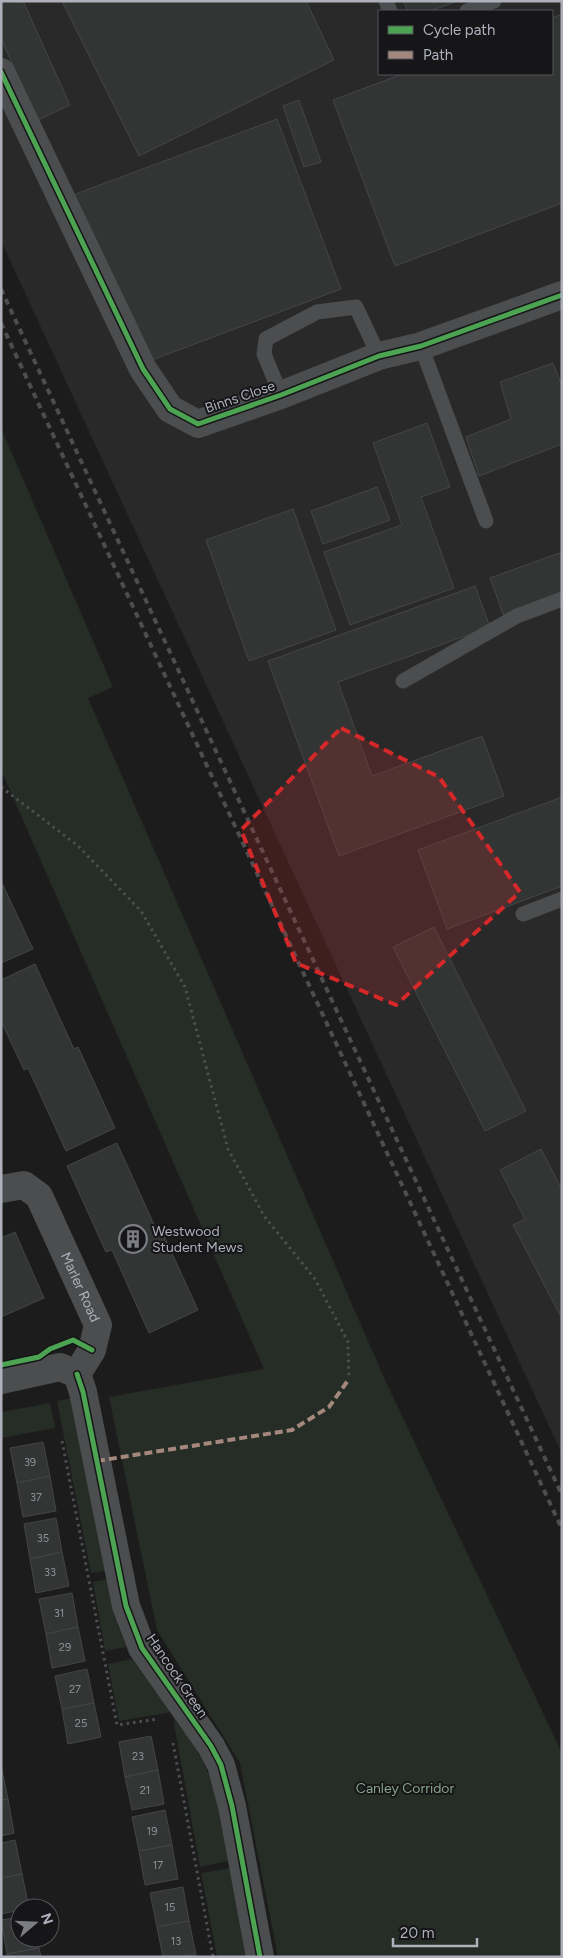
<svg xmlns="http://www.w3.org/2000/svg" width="563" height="1958" font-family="Figtree,sans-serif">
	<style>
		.built { fill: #29292a; fill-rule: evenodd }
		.green { fill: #262c26 }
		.building { fill: #333434; stroke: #444548 }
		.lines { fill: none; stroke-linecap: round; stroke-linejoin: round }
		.path { stroke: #4d4e50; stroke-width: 3; stroke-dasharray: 2.5 4; stroke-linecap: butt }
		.lane { stroke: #4c4d4e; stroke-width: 15 }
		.street { stroke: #4c4d4e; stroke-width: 28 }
		.rail { stroke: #4d4d50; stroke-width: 4; stroke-dasharray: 6 5; stroke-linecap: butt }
		.quiet { stroke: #a5887d; stroke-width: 4; stroke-dasharray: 8 4; stroke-linecap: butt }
		.cycleway-casing { stroke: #161618; stroke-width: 8 }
		.cycleway { stroke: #4ca352; stroke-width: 5 }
		.marked { fill: #d62828; fill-opacity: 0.2; stroke: #d62828; stroke-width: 4; stroke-dasharray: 10 6; stroke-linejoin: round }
		.labels { text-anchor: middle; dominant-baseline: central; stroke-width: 4; stroke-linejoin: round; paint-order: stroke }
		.number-label { font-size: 11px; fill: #8f9299 }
		.street-label { font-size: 14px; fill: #aeb1bb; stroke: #161618 }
		.poi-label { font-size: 14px; fill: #aeb1bb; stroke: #161618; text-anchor: start }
		.park-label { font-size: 14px; fill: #87a48c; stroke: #161618 }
	</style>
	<rect width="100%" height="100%" fill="#1c1c1c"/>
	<path class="built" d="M1 1H562V1454L1 241ZM379 11H552V74H379Z"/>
	<g class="green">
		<path d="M1 428 113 687 88 698 385 1380 562 1753V1957H278L240 1763 157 1630 109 1397 264 1369 1 770Z"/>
		<path d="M72 1398 106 1571 91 1573 57 1401Z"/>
		<path d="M50 1403 55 1428 1 1438V1412Z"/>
		<path d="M107 1579 114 1615 126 1647 105 1651 93 1582Z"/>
		<path d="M132 1659 170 1711 167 1713 119 1721 108 1664Z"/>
		<path d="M173 1718C182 1730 193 1742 200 1756 218 1788 222 1826 228 1861L200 1867Z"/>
		<path d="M230 1868 247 1957H217L201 1873Z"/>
	</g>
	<g class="building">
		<path d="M1 1H23L70 105 38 120 1 39Z"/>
		<path d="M62 1H306L334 60 139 156Z"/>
		<path d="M404 1H458L430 11H407Z"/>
		<path d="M562 14V203L395 266 333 100 402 74H552V18Z"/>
		<path d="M299 100 321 162 304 167 283 106Z"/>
		<path d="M277 119 341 289 152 360 73 195Z"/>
		<path d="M553 363 562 386V444L479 476 466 437 511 419 500 382Z"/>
		<path d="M427 423 450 487 421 497 454 588 350 625 324 552 402 525 373 443Z"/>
		<path d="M377 487 390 520 323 544 311 511Z"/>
		<path d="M293 509 336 630 249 661 206 540Z"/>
		<path d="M562 552V598L505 619 490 578Z"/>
		<path d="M475 586 490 627 338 682 372 776 482 736 504 796 339 856 268 661Z"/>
		<path d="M562 797V886L447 929 418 850Z"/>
		<path d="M1 881 33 949 1 963Z"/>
		<path d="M434 927 526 1111 485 1131 393 947Z"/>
		<path d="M35 964 74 1049 78 1047 115 1128 66 1151 28 1068 24 1070 1 1021V980Z"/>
		<path d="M117 1143 156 1229 160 1227 198 1310 149 1333 112 1250 106 1252 67 1166Z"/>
		<path d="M541 1149 562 1190V1319L513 1225 525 1219 500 1170Z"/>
		<path d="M15 1232 44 1298 1 1317V1238Z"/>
		<path d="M43 1442 50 1476 17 1483 10 1448Z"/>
		<path d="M50 1476 56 1511 23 1517 17 1483Z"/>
		<path d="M56 1518 62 1552 30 1559 24 1524Z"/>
		<path d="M62 1552 69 1586 36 1593 30 1559Z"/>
		<path d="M72 1593 78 1627 46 1634 39 1599Z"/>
		<path d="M78 1627 85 1661 52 1668 46 1634Z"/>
		<path d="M87 1669 94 1703 62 1709 55 1676Z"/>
		<path d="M94 1703 101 1737 68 1744 62 1709Z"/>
		<path d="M151 1736 158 1770 125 1777 119 1742Z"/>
		<path d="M1 1765 8 1799 1 1800Z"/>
		<path d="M158 1770 164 1804 132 1810 125 1777Z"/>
		<path d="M8 1799 14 1833 1 1836V1800Z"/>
		<path d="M165 1810 172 1845 139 1851 132 1817Z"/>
		<path d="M15 1840 22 1874 1 1878V1843Z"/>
		<path d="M172 1845 178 1879 145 1885 139 1851Z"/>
		<path d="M22 1874 29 1908H20V1910L1 1914V1878Z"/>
		<path d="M183 1887 189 1921 157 1927 150 1893Z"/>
		<path d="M20 1917V1938H37L39 1948 7 1954 1 1920Z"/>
		<path d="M189 1921 196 1955 163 1957 157 1927Z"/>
		<path d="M39 1948 41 1957H7V1954Z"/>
	</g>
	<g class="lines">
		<g class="path">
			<path d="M1 787 77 845 141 911 185 987 228 1149 264 1216 315 1279 348 1342 349 1379"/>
			<path d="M62 1441 117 1725 158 1719"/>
			<path d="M173 1743 213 1957"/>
		</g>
		<g class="lane">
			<path d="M386 1 390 11"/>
			<path d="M467 11 494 1"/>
			<path d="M421 346 486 521"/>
			<path d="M281 395 264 354 266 339 317 312 356 307 379 356"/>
			<path d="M403 681 517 616 562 599"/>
			<path d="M523 914 562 899"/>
		</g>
		<g class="street">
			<path d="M1 72 143 369 170 409 198 424 281 395 379 356 421 346 562 295"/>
			<path id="s1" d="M1 1189 24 1185 39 1196 98 1325 92 1350 77 1374"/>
			<path d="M77 1374 83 1392 126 1606 142 1648 211 1746 221 1765 232 1806 260 1957"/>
			<path d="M1 1380 60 1367 77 1374"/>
		</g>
		<g class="rail">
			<path d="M1 289 562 1495"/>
			<path d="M1 323 562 1529"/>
		</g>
		<path class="quiet" d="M97 1461 292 1430 329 1407 349 1379"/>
		<defs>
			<g id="cycleway">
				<path d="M1 72 143 369 170 409 198 424 281 395 379 356 421 346 562 295"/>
				<path d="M1 1365 39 1357 50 1349 73 1340 92 1350"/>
				<path d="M77 1374 83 1392 126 1606 142 1648 211 1746 221 1765 232 1806 260 1957"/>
			</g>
		</defs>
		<use href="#cycleway" class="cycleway-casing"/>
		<use href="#cycleway" class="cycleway"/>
	</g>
	<path class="marked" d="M341 728 439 777 520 892 396 1005 296 963 241 830Z"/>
	<defs>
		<symbol id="building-ring" viewBox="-11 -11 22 22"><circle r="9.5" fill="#161618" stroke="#7b7d83" stroke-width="1.5"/><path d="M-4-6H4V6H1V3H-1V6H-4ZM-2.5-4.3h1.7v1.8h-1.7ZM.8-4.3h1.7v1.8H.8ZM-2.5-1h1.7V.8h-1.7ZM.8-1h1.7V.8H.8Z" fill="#7b7d83"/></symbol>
	</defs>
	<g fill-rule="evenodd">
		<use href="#building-ring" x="117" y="1223" width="32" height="32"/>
	</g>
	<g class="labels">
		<g class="number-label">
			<text x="30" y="1462">39</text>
			<text x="36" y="1497">37</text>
			<text x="43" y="1538">35</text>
			<text x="50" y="1572">33</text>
			<text x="59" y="1613">31</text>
			<text x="65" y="1647">29</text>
			<text x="75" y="1689">27</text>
			<text x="81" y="1723">25</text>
			<text x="138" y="1756">23</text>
			<text x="145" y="1790">21</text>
			<text x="152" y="1831">19</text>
			<text x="158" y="1865">17</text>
			<text x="170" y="1907">15</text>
			<text x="176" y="1941">13</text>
		</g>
		<g class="street-label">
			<text transform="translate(240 397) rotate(-19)">Binns Close</text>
			<text stroke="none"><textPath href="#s1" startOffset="142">Marler Road</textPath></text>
			<text transform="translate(177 1676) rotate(56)">Hancock Green</text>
		</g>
		<g class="poi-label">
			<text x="152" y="1231">Westwood<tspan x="152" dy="16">Student Mews</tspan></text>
		</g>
		<g class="park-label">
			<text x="405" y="1788">Canley Corridor</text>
		</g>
	</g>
	<rect width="563" height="1958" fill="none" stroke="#aeb1bb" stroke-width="5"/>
	<rect x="378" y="10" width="175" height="65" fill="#161618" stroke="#535459"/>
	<rect x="388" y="26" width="25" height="8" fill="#4ca352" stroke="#535459"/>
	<text x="423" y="35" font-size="15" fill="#aeb1bb">Cycle path</text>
	<rect x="388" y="51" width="25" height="8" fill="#a5887d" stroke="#535459"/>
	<text x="423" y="60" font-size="15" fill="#aeb1bb">Path</text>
	<g transform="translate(35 1923) rotate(71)"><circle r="24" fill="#161618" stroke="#535459"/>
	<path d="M0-4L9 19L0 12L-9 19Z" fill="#7b7d83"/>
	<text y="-8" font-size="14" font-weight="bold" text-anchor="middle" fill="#aeb1bb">N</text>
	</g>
	<path d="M393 1938v8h84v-8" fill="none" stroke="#aeb1bb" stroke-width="2.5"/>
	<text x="400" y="1938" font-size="15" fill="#aeb1bb" stroke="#161618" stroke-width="4" paint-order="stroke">20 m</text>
</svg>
